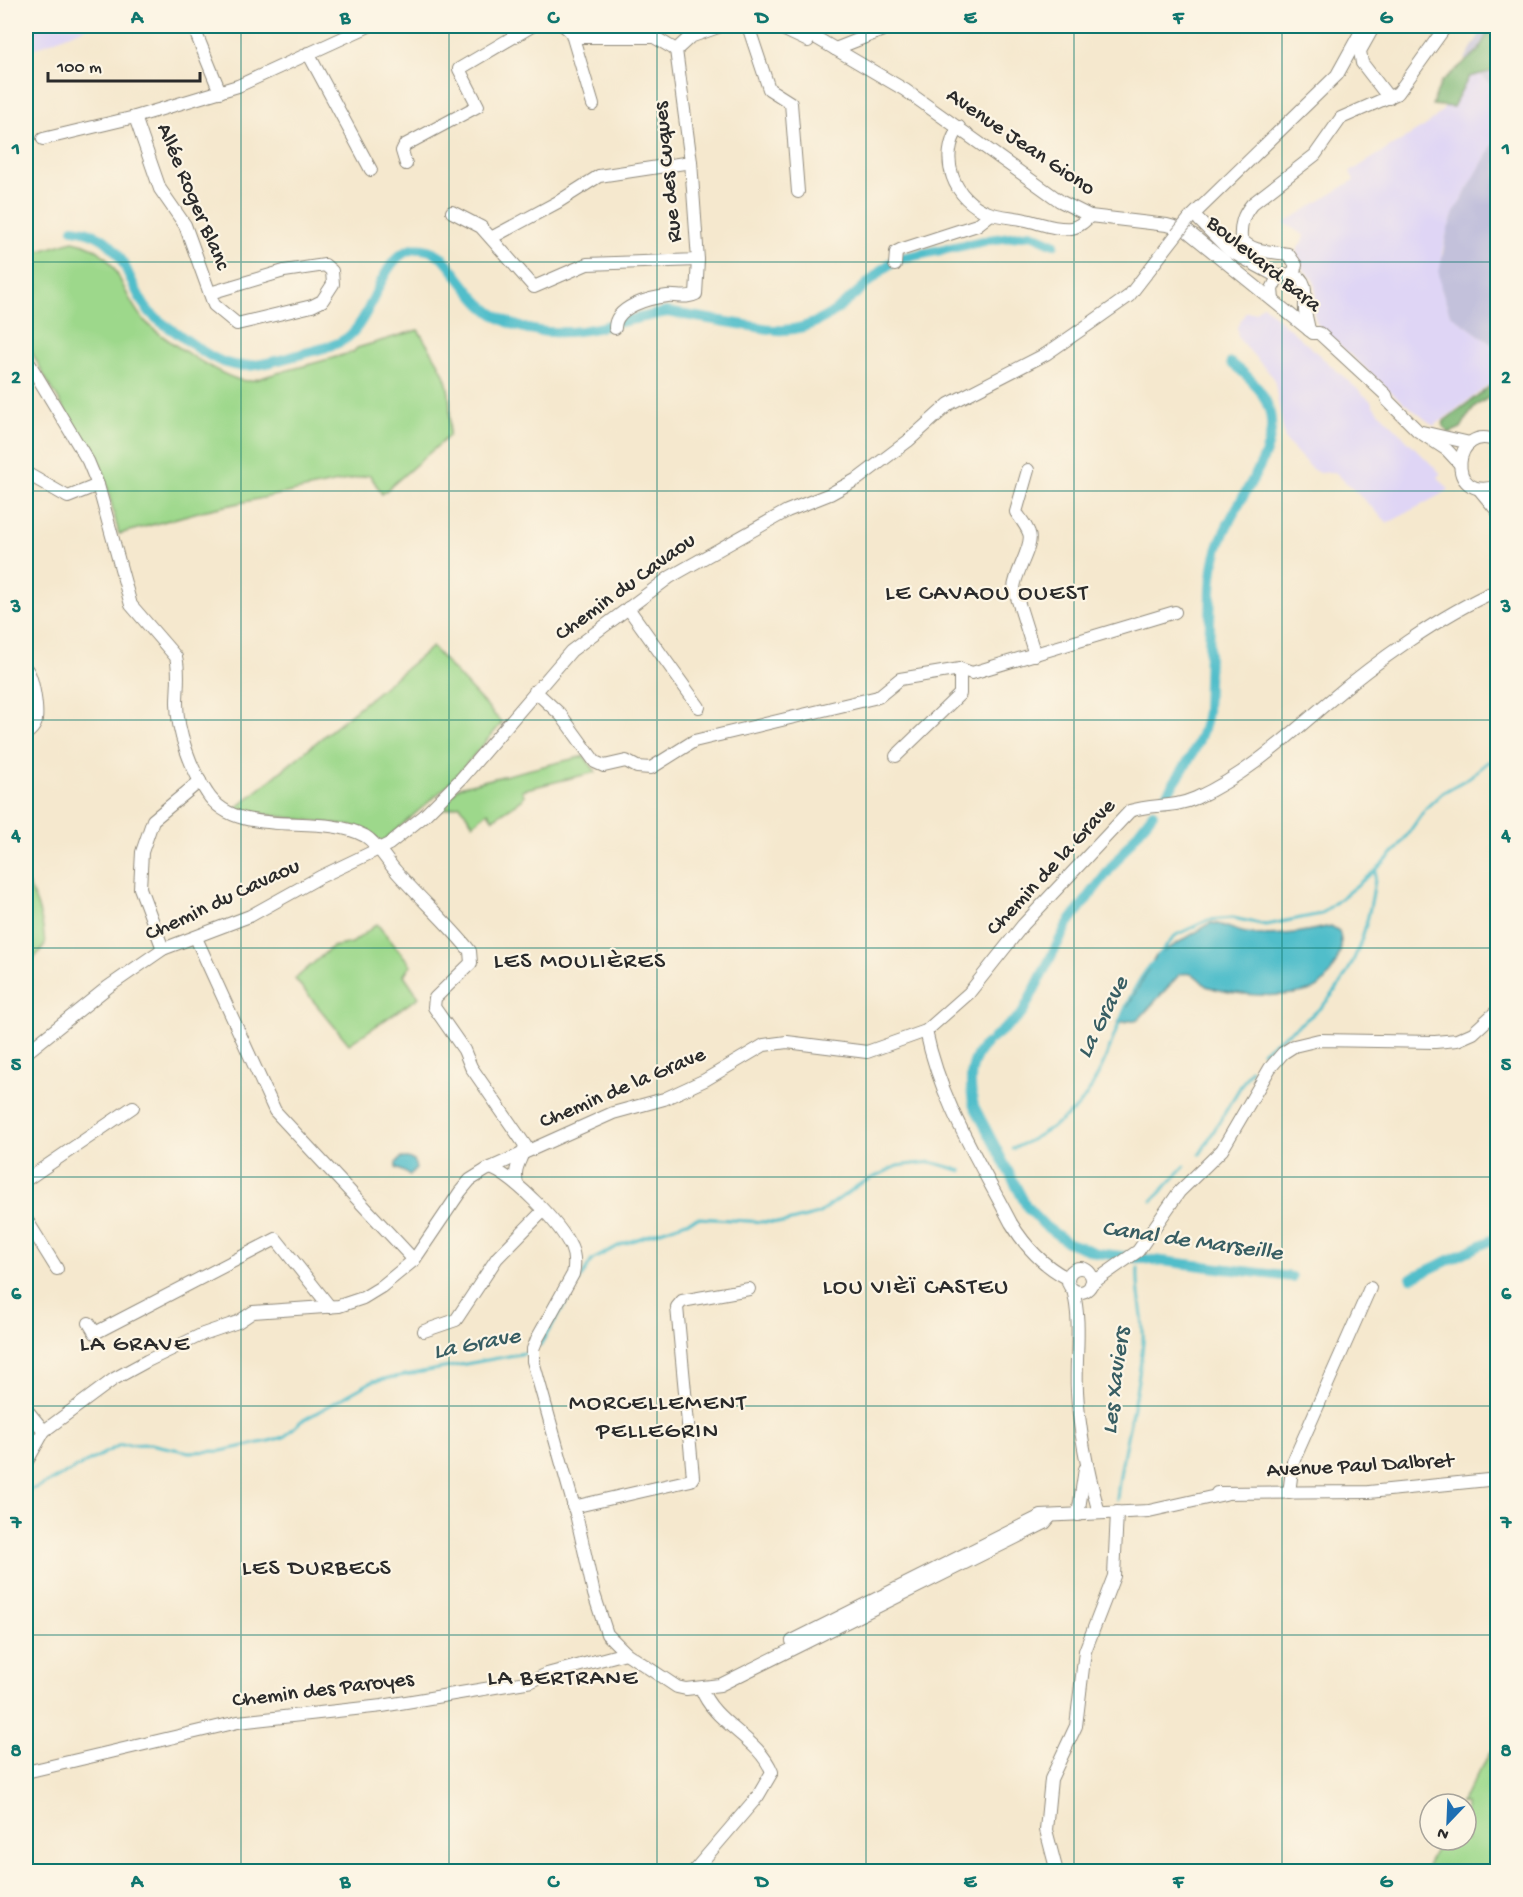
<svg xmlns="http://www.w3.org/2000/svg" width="1523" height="1897" font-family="'Gochi Hand',sans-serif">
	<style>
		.built { fill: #dfd5f5 }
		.industrial { fill: #c3c1db }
		.green { fill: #9dd88b; stroke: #64825b; stroke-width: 1.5 }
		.forest { fill: #7eb877; stroke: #547251; stroke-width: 1.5 }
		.water { fill: #51beca; stroke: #3e747a; stroke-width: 1.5 }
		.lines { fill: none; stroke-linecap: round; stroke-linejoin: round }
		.stream { stroke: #51beca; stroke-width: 3 }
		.canal { stroke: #51beca; stroke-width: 10 }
		.minor-casing { stroke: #908a7c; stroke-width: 14 }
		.minor { stroke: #fff; stroke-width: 12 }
		.minor-bridge-casing { stroke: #908a7c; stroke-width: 14; stroke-linecap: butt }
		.minor-bridge { stroke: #fff; stroke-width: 12 }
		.grid { fill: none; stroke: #0f766e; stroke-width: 1.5; stroke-opacity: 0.55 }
		.labels { text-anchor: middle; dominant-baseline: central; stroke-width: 4.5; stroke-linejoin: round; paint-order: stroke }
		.street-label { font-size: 22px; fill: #2b2b2b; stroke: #fcf5e5 }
		.neighbourhood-label { font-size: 24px; letter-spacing: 1.5px; fill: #2b2b2b; stroke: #fcf5e5 }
		.water-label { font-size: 24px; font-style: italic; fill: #385e63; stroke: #fcf5e5 }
		.neatline { fill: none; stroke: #0f766e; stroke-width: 2 }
		.grid-label { font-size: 20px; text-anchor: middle; font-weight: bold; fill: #0f766e }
	</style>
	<rect width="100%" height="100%" fill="#fcf5e5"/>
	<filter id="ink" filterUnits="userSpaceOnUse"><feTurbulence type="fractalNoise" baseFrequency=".0167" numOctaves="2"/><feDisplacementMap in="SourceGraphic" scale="12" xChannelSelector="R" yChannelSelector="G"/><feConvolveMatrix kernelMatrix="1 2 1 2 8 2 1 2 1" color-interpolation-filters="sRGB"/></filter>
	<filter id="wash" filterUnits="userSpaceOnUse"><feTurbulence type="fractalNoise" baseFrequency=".008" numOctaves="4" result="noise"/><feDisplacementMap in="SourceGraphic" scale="24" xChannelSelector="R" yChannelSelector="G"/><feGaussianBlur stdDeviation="1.35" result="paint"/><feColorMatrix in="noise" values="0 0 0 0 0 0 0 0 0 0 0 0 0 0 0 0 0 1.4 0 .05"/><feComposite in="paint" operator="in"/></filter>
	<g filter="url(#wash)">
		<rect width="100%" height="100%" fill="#f5e8ce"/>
		<g class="built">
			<path d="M26 26H90L26 52Z"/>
			<path d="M1471 65 1497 91V137L1454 213 1447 232 1442 253 1441 288 1450 314 1497 348V379L1434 426 1398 398 1317 324 1313 310 1316 293 1314 281 1303 269 1296 251 1305 236 1284 223 1354 180 1350 172 1428 124 1442 111Z"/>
			<path d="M1263 305 1373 403V406L1441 474 1438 477 1449 490 1388 523 1335 472 1319 473 1312 469 1285 440 1274 378 1238 338 1237 327 1246 312H1255Z"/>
		</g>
		<g class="industrial">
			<path d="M1485 26H1497V91L1465 59Z"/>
			<path d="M1497 137 1498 348H1497L1450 314 1441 288 1439 273 1447 232 1454 213Z"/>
		</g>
		<g class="green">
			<path d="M73 241C121 250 116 287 142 318 156 335 226 381 247 381 255 381 266 376 274 374 300 367 327 360 353 352L357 348 418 330C447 376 453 381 449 436L382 494 370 475 202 511 119 534 104 474 46 379 26 341V255Z"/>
			<path d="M432 647 502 723 447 786 380 844 357 827 234 810Z"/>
			<path d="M584 756 596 772 522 790 524 795 522 800 493 819 488 812 473 824 460 805 438 811 459 787Z"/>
			<path d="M26 881C38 902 43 920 45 945L26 968Z"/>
			<path d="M377 924 411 965 404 975 419 997 349 1044 295 979 332 947 352 943Z"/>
			<path d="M1497 1741V1871H1424L1440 1840H1466V1804H1460Z"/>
		</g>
		<g class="forest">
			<path d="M1498 26 1497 75 1493 71 1469 77 1453 107 1432 105 1441 82 1478 51 1491 27Z"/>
			<path d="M1497 381 1495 395C1476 403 1471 410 1461 428L1449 433 1443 426 1444 421Z"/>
		</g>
		<g class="water">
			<path d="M1211 923C1224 924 1234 931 1247 933 1276 938 1302 932 1331 926L1339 931C1343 943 1341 951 1336 963 1331 973 1323 987 1312 990 1283 999 1233 996 1206 986 1196 977 1196 972 1180 974L1139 1019 1118 1023 1156 956Z"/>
			<path d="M401 1158H408L414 1161 416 1169 410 1175 396 1168V1163Z"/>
		</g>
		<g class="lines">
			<g class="stream">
				<path d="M1158 956 1176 935 1208 920 1233 918 1266 925 1321 914 1376 870 1398 848 1426 808 1442 793 1470 777 1488 762 1498 760"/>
				<path d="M1262 1052C1277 1040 1292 1030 1307 1019 1354 985 1369 926 1376 872"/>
				<path d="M1012 1149C1030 1142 1069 1118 1081 1103 1113 1061 1117 1004 1152 963"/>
				<path d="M1200 1154 1251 1069"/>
				<path d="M1152 1201 1185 1166"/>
				<path d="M540 1345 592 1260 620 1245 698 1218 783 1223 818 1214 860 1184 897 1166 931 1162 962 1171"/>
				<path d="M26 1492 51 1481 120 1445 150 1444 189 1452 221 1451 269 1441 284 1437 300 1422 373 1381 531 1352"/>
				<path d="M1117 1499C1122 1446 1139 1395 1143 1342 1145 1318 1136 1293 1138 1268"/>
			</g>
			<g class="canal">
				<path d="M73 229C122 235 122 268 143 303 150 316 165 325 177 333 229 372 236 372 298 355 340 343 351 346 371 303"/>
				<path d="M989 240 1031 234 1054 244"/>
				<path d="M898 259 984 241"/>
				<path d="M372 301C386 271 402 231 442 257 456 272 467 290 481 304 516 337 566 337 609 325"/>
				<path d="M620 322 667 312 769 329"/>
				<path d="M776 330C826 333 856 290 892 262"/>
				<path d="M1164 798C1182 770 1202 746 1207 712 1208 682 1209 652 1210 621 1211 600 1210 578 1215 558 1233 485 1322 427 1231 363"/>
				<path d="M992 1039 1022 1014 1067 925 1153 813"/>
				<path d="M986 1044C968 1061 969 1085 974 1106L1027 1207 1045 1226 1067 1242 1097 1253 1292 1277"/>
				<path d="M1411 1278 1498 1237"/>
			</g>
		</g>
	</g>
	<g filter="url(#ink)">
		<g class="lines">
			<defs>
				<g id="minor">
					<path d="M193 26 220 92"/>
					<path d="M564 26 578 37H654L676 50 690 37 721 26"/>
					<path d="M748 26 769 89 791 103 798 192"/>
					<path d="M776 26 808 41"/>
					<path d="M796 26 905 90 1060 201 1090 216 1167 225 1186 230 1313 333H1319L1386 395 1388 401 1418 431 1447 450 1459 463"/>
					<path d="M1374 26 1360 51 1362 63 1389 98"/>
					<path d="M571 31 593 105"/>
					<path d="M835 49 893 26"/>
					<path d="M308 53 371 170"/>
					<path d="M135 117 160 189 185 225 214 305 237 324 312 306 322 301 333 284 332 271 325 265 284 271 210 293"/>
					<path d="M959 127C938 158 953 200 989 213 1000 217 1014 217 1026 220 1040 223 1057 230 1071 228 1079 227 1085 221 1090 216"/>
					<path d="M43 139 135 117 238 86 369 26"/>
					<path d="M406 164 402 151 405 145 478 106 459 69 532 26"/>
					<path d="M452 212 481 227 534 287 587 264 698 260 691 162 676 50"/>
					<path d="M1194 215 1230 251 1278 277"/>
					<path d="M1189 219 1337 75 1364 26"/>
					<path d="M491 238 558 202 599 176 691 162"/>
					<path d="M895 265 896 252 900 250 977 225 991 214"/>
					<path d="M1293 273 1296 265 1288 254C1270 251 1253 253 1241 239 1240 224 1243 215 1252 204L1315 155 1341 118 1398 93 1446 26"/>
					<path d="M1273 300 1272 289 1278 277 1293 273C1310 282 1304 295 1305 311 1306 317 1308 324 1309 330"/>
					<path d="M615 328C615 307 648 298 667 296 677 295 687 299 696 294L698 260"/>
					<path d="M26 358 88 461 98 485 131 605 176 657C180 672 177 687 177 703 177 732 191 769 207 793 237 841 319 811 365 836 377 843 386 860 395 870 419 898 447 922 470 951L471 963 435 998 434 1007 464 1050 471 1067 525 1145C522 1162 513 1164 517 1184"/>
					<path d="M1422 432 1470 443"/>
					<path d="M1498 442C1453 419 1443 505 1498 486"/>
					<path d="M1028 470 1016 512C1020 518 1026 525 1029 533 1034 545 1015 572 1014 588L1035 655"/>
					<path d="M26 473 68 497 98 485"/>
					<path d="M1479 489 1498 512"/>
					<path d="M628 608 699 707"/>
					<path d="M26 669C33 675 39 714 35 724 33 729 30 731 26 734"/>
					<path d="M535 691 561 715 595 762 604 766 626 761 637 767 651 768 694 741 878 697 900 679 960 669 972 673 1175 612"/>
					<path d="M896 756 960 694V669"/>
					<path d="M196 938 275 1111 414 1260"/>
					<path d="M163 949 140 888 142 852 153 820 200 781"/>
					<path d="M926 1031C941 1103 978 1159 1011 1223 1025 1246 1044 1266 1067 1278"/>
					<path d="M26 1053 108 987 163 949 250 916 320 877 389 844 424 816 461 779 571 651 670 577 787 511 830 494 859 478 908 441 949 404 1046 354 1088 325 1129 296 1177 234"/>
					<path d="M491 1168C515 1178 559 1222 571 1247 575 1256 575 1265 573 1274L537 1339 533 1349V1361L576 1514 594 1594 607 1634 626 1653 677 1687 686 1689 720 1685 1045 1523 1050 1517"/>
					<path d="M26 1180 133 1107"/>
					<path d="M26 1219 57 1269"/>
					<circle cx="1080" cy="1280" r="12"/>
					<path d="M1091 1284 1138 1251 1179 1192 1222 1150 1270 1068 1283 1053 1294 1046 1319 1040 1435 1042 1457 1040 1473 1033 1498 1010"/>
					<path d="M1073 1290C1082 1323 1075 1358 1077 1391 1079 1433 1088 1473 1099 1513"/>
					<path d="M89 1323 95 1333 276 1239 330 1307"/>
					<path d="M424 1331 456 1320 497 1258 543 1211"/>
					<path d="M26 1409 44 1431"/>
					<path d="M26 1463 44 1431 114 1379 147 1361 203 1334 238 1322 253 1312 339 1306 363 1298 381 1287 414 1260 460 1192 470 1180 486 1170 613 1113 664 1099 705 1080 764 1045 787 1042 867 1052 926 1031 969 993 1023 925 1130 811C1154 803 1171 809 1196 798 1245 776 1286 738 1326 704 1374 663 1440 615 1498 590"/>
					<path d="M1217 1493 1369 1492 1498 1479"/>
					<path d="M1289 1493 1293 1462 1370 1288"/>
					<path d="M573 1507 691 1480 693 1477 677 1307 682 1301 749 1289"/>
					<path d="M1078 1515 1085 1469"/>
					<path d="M792 1641 1041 1516 1149 1511 1225 1494"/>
					<path d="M26 1772 238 1722 382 1706 532 1681 547 1674 626 1653"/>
					<path d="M693 1872 758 1796 772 1772C758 1737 714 1724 701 1688"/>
					<path d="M1057 1872 1046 1830 1051 1779 1076 1726 1085 1651 1114 1576 1117 1512"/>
				</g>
			</defs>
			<use href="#minor" class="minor-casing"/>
			<use href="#minor" class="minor"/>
			<defs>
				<path id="minor-bridge" d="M1177 234 1189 219"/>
			</defs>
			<use href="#minor-bridge" class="minor-bridge-casing"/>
			<use href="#minor-bridge" class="minor-bridge"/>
		</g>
	</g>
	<path class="grid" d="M241 26V1872M449 26V1872M657 26V1872M866 26V1872M1074 26V1872M1282 26V1872M26 262H1498M26 491H1498M26 720H1498M26 948H1498M26 1177H1498M26 1406H1498M26 1635H1498"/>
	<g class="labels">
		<g class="street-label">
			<text transform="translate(1020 143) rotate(34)">Avenue Jean Giono</text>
			<text transform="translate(669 172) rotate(-96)">Rue des Cuques</text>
			<text transform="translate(192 197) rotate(67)">Allée Roger Blanc</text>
			<text transform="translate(1263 265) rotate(39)">Boulevard Bara</text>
			<text transform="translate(626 588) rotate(-36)">Chemin du Cavaou</text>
			<text transform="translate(1052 868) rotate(-47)">Chemin de la Grave</text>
			<text transform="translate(223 901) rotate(-25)">Chemin du Cavaou</text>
			<text transform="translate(623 1089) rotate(-23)">Chemin de la Grave</text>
			<text transform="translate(1360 1467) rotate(-3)">Avenue Paul Dalbret</text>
			<text transform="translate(323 1691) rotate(-7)">Chemin des Paroyes</text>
		</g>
		<g class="neighbourhood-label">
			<text x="987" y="594">LE CAVAOU OUEST</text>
			<text x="580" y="962">LES MOULIÈRES</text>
			<text x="916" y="1288">LOU VIÈÏ CASTEU</text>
			<text x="135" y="1345">LA GRAVE</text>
			<text x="658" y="1404">MORCELLEMENT<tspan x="658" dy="28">PELLEGRIN</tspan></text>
			<text x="317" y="1569">LES DURBECS</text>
			<text x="563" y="1679">LA BERTRANE</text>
		</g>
		<g class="water-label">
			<text transform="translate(1104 1018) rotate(-63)">La Grave</text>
			<text transform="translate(1192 1242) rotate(8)">Canal de Marseille</text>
			<text transform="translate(477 1345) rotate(-11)">La Grave</text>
			<text transform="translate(1117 1381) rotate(-83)">Les Xaviers</text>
		</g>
	</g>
	<rect width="1523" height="1897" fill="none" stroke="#fcf5e5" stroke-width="66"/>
	<g transform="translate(1448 1822) rotate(203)"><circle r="28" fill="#fcf5e5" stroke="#a8a49b" stroke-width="1.5"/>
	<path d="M0-4.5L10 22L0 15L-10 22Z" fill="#1f6fb2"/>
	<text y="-9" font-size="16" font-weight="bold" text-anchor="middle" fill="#2b2b2b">N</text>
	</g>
	<path d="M48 72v9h152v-9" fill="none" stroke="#2b2b2b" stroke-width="3"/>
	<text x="57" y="72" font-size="18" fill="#2b2b2b" stroke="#fcf5e5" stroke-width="4.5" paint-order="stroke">100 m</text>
	<rect x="33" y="33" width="1457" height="1831" class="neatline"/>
	<g class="grid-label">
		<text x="137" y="23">A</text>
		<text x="345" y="23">B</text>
		<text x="553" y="23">C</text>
		<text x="762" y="23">D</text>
		<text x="970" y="23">E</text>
		<text x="1178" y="23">F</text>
		<text x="1386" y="23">G</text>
		<text x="16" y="154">1</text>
		<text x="1506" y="154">1</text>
		<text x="16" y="383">2</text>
		<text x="1506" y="383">2</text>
		<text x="16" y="612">3</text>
		<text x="1506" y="612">3</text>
		<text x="16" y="841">4</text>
		<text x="1506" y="841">4</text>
		<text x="16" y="1070">5</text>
		<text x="1506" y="1070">5</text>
		<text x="16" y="1299">6</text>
		<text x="1506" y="1299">6</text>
		<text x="16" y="1528">7</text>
		<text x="1506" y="1528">7</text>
		<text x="16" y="1756">8</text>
		<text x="1506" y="1756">8</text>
		<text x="137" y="1887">A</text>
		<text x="345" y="1887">B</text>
		<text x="553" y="1887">C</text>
		<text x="762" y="1887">D</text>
		<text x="970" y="1887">E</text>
		<text x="1178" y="1887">F</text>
		<text x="1386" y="1887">G</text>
	</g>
</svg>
